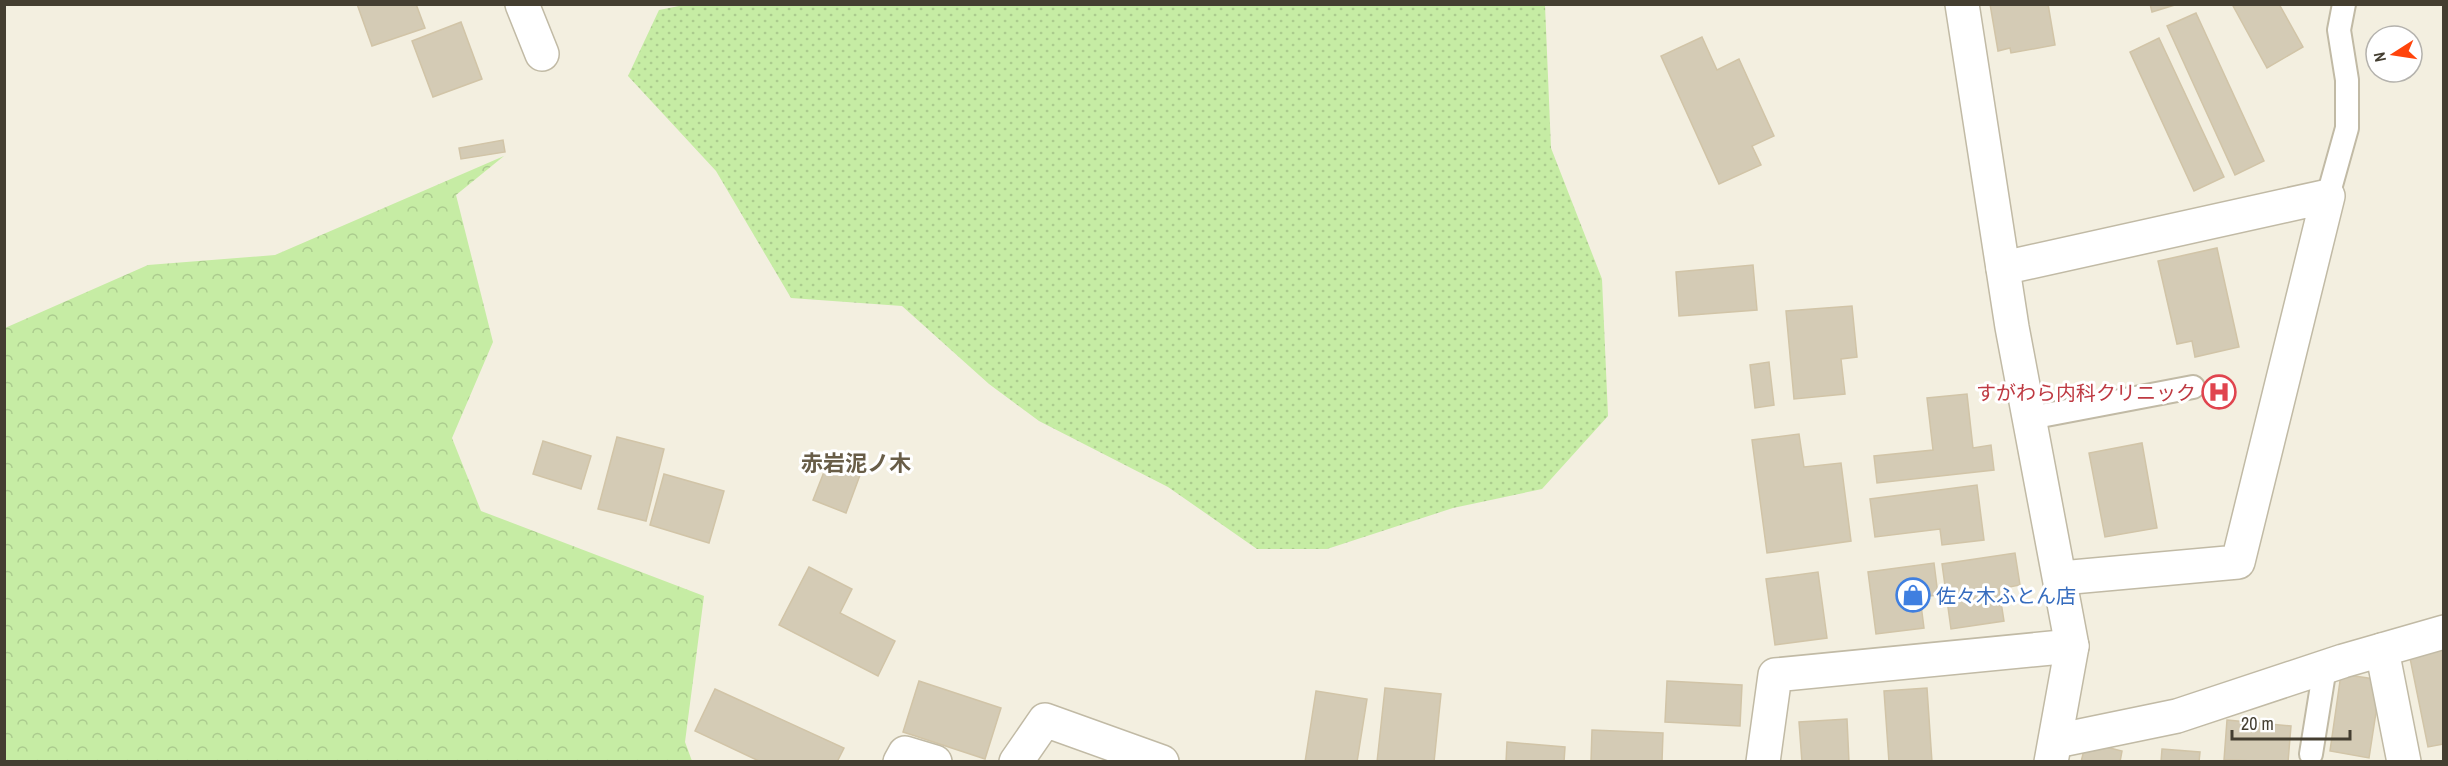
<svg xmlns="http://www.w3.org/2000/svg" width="2448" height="766" font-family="'Archivo Narrow','Noto Sans JP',sans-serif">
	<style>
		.grass { fill: url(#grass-dots) }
		.forest { fill: url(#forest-crowns) }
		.building { fill: #d4cbb5; stroke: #d1c4a7; stroke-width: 1.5 }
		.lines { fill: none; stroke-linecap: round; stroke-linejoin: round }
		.lane-casing { stroke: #c1baa5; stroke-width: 26 }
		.street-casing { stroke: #c1baa5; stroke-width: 36 }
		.lane { stroke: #fff; stroke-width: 22 }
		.street { stroke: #fff; stroke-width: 33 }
		.labels { text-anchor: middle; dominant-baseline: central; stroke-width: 6; stroke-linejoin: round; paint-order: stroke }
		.health-label { font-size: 20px; fill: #be3a42; stroke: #fff; text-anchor: end }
		.shop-label { font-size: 20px; fill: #366cbe; stroke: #fff; text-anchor: start }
		.quarter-label { font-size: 22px; font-weight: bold; fill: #685d47; stroke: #fff }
	</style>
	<defs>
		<pattern id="grass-dots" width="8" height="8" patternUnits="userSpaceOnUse" patternTransform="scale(1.5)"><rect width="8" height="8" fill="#c6eca4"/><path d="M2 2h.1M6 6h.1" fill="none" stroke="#abcb8e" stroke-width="1.8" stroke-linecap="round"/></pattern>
		<pattern id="forest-crowns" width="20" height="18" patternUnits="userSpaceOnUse" patternTransform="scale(1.5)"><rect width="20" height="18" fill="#c6eca4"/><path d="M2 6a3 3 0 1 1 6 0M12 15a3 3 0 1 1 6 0" fill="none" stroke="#abcb8e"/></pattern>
	</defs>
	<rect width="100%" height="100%" fill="#f3efe0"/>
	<path class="grass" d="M684 5H1545L1551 148 1602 279 1608 416 1542 489 1453 508 1327 549H1257L1168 487 1039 421 989 384 902 306 791 298 716 171 628 76 659 10Z"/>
	<path class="forest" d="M504 156 456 195 493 342 452 438 481 511 704 596 685 742 692 761H5V328L148 265 275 255Z"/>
	<g class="building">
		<path d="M357 4H416L425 28 372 46Z"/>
		<path d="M1990 4H2048L2055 45 2011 53 2010 48 1998 51Z"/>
		<path d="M2150 4H2178L2152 12Z"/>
		<path d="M2232 4H2279L2303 47 2267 68Z"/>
		<path d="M2196 13 2264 161 2235 175 2167 26Z"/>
		<path d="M461 22 482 79 433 97 412 41Z"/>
		<path d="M1702 37 1717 70 1739 59 1774 136 1752 146 1761 165 1719 184 1661 56Z"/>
		<path d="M2159 38 2224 177 2194 191 2130 52Z"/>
		<path d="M503 140 505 152 461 159 459 148Z"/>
		<path d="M2217 248 2239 347 2195 357 2192 341 2177 344 2158 261Z"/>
		<path d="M1753 265 1757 310 1679 316 1676 272Z"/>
		<path d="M1852 306 1857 357 1841 359 1845 394 1794 399 1786 311Z"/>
		<path d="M1769 362 1774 405 1755 408 1750 365Z"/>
		<path d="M1967 394 1973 448 1991 445 1994 470 1877 483 1874 456 1933 450 1927 398Z"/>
		<path d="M1799 434 1804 467 1841 463 1851 541 1767 553 1752 440Z"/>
		<path d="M617 437 664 449 646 521 598 509Z"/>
		<path d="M543 441 591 456 581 489 533 474Z"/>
		<path d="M2142 443 2157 528 2105 537 2089 453Z"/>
		<path d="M831 454 863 467 846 513 813 500Z"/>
		<path d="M664 474 724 491 709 543 650 525Z"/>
		<path d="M1977 485 1984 540 1942 545 1940 529 1875 537 1870 499Z"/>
		<path d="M2015 553 2020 585 1999 589 2004 621 1951 629 1942 564Z"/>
		<path d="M1934 563 1938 595 1920 597 1924 628 1876 634 1868 572Z"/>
		<path d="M809 567 852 589 840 613 895 641 878 676 779 625Z"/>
		<path d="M1818 572 1827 638 1775 645 1766 579Z"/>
		<path d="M2444 647V744L2428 747 2409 653Z"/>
		<path d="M2341 674 2381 680 2369 758 2330 751Z"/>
		<path d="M919 681 1001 708 985 759 903 732Z"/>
		<path d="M1667 681 1742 685 1740 726 1665 722Z"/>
		<path d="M1385 688 1441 694 1434 762H1377Z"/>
		<path d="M1927 688 1932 762H1889L1884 691Z"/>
		<path d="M715 689 844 748 837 762H761L695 731Z"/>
		<path d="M1316 691 1367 699 1357 762H1305Z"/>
		<path d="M1847 719 1849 762H1802L1799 722Z"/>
		<path d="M2227 720 2291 726 2288 762 2224 760Z"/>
		<path d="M1592 730 1663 733 1662 762H1591Z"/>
		<path d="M1507 742 1565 747 1564 762H1506Z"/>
		<path d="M2086 742 2122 751 2120 762H2081Z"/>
		<path d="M2162 749 2200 752 2199 762H2161Z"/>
	</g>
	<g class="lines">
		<defs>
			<g id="lane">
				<path d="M2328 196 2347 128V80L2339 30 2344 4"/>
				<path d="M2030 418 2193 387"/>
				<path d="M2311 754 2325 667"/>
			</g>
			<g id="street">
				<path d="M522 4 542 54"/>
				<path d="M1962 4 2012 327 2072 646 2051 762"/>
				<path d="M2003 268 2328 196 2238 562 2061 578"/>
				<path d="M2382 650 2404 762"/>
				<path d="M2056 741 2177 716 2343 661 2444 632"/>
				<path d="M900 762 905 753 935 762"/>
				<path d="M1016 762 1045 720 1162 762"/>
				<path d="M1763 762 1775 675 2072 646"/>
			</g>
		</defs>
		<use href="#lane" class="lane-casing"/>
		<use href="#street" class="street-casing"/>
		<use href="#lane" class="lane"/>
		<use href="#street" class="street"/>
	</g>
	<defs>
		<symbol id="hospital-ring" viewBox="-11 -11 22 22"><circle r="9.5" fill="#fff" stroke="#e0444e" stroke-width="1.5"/><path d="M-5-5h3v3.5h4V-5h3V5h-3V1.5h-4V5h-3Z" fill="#e0444e"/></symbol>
		<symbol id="shop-ring" viewBox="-11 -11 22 22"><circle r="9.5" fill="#fff" stroke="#3f7fe0" stroke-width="1.5"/><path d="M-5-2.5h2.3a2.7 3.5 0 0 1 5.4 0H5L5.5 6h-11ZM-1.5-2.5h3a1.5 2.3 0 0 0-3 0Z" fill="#3f7fe0"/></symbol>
	</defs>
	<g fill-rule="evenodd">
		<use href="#hospital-ring" x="2200" y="373" width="38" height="38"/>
		<use href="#shop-ring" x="1894" y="576" width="38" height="38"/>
	</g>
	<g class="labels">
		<g class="health-label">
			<text x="2196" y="392">すがわら内科クリニック</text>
		</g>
		<g class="shop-label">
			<text x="1936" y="595">佐々木ふとん店</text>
		</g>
		<g class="quarter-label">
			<text x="856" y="463">赤岩泥ノ木</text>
		</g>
	</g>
	<rect width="2448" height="766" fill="none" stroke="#443e31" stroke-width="12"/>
	<g transform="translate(2394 54) rotate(258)"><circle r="28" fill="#ffffff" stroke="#b4b2ad" stroke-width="1.5"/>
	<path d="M0-4.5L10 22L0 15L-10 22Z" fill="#ff440b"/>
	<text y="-9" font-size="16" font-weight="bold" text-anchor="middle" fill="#443e31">N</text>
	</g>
	<path d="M2232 730v9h118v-9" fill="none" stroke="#443e31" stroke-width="3"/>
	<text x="2241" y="730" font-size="18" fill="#443e31" stroke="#ffffff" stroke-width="4.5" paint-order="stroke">20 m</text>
</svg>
